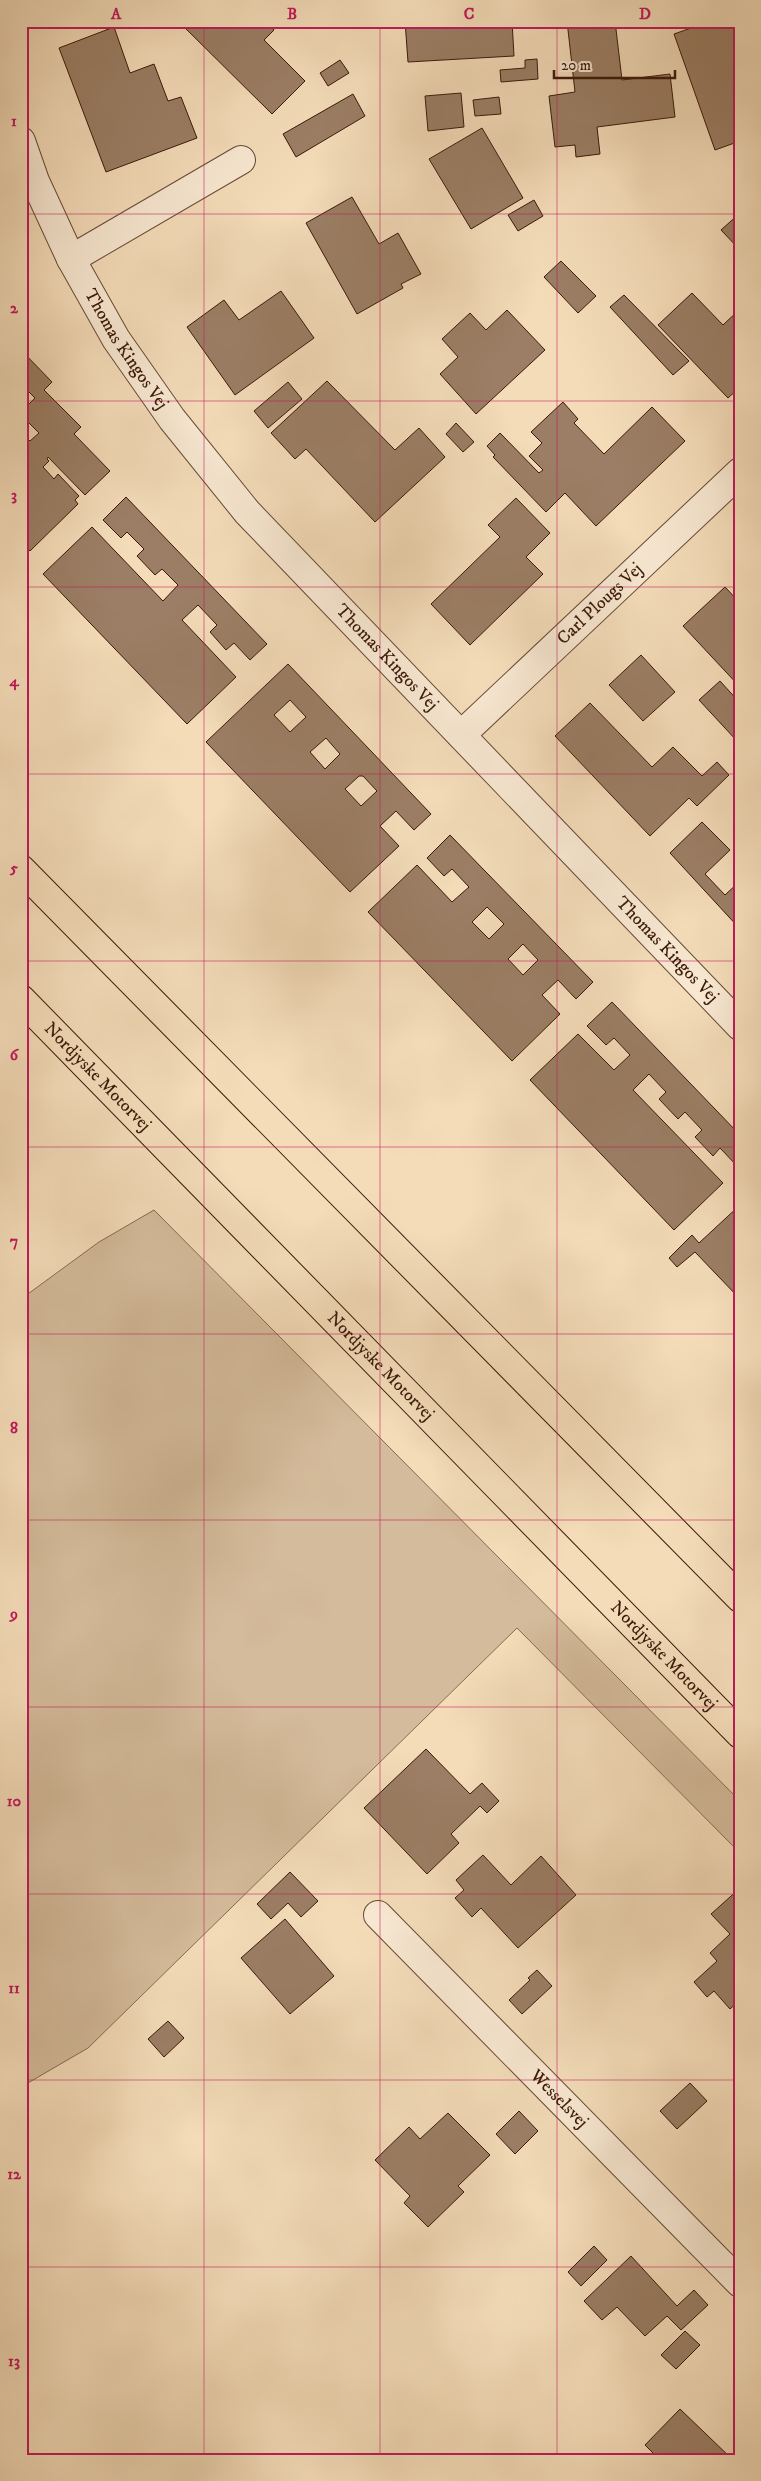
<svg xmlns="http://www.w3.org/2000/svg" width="761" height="2481" font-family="'IM FELL DW Pica',serif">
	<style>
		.green { fill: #d4bb9b; stroke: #876a52 }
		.building { fill: #9b7e65; stroke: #3a1909; fill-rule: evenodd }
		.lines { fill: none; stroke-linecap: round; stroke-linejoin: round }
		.minor-casing { stroke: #684a35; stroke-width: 30 }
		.motorway-casing { stroke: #3a1909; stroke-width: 30 }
		.minor { stroke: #f8e8d2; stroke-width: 28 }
		.motorway { stroke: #f4dcb9; stroke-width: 28 }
		.grid { fill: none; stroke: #c2185b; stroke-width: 1; stroke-opacity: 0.55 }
		.labels { text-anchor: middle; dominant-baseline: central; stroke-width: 4; stroke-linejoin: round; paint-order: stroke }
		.street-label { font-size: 18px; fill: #3a1909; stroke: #f8e8d2 }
		.neatline { fill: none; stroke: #c2185b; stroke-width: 2 }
		.grid-label { font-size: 16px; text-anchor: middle; font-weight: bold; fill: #c2185b }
	</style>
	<rect width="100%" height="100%" fill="#f4dcb9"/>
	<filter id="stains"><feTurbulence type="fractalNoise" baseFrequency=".004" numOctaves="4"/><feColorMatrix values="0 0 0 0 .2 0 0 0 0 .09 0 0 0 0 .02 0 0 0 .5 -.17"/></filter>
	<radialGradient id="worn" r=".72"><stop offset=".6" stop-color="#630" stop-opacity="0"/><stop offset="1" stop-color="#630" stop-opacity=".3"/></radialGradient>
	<path class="green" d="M154 1210 740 1801V1853L517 1628 88 2048 21 2087V1299L99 1242Z"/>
	<g class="building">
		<path d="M178 21H266L274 30 264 40 305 81 272 114Z"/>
		<path d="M405 21H512L514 56 408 62Z"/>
		<path d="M567 21H615L622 80 670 74 675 117 597 127 600 154 576 157 575 145 555 147 549 96 575 92Z"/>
		<path d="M711 21H737L740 30V141L715 150 674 34Z"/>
		<path d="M114 27 130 73 154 64 168 101 181 97 197 138 106 172 59 48Z"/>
		<path d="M537 59 538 79 501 82 500 70 525 68V60Z"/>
		<path d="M340 60 349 73 328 86 320 73Z"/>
		<path d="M461 93 464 127 428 131 425 96Z"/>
		<path d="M353 94 365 116 296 157 283 134Z"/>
		<path d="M499 97 501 114 475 116 473 100Z"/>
		<path d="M482 128 523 198 471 229 429 159Z"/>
		<path d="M352 197 379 244 398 233 421 274 401 284 403 288 357 314 306 223Z"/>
		<path d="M534 200 543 216 518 231 508 215Z"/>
		<path d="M740 213V250L721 230Z"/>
		<path d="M561 261 596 296 578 313 544 277Z"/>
		<path d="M281 291 314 338 235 395 187 327 224 300 239 320Z"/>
		<path d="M692 293 723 325 740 309V387L728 398 658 325Z"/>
		<path d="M624 295 689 361 673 375 610 307Z"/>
		<path d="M507 310 545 350 476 414 440 374 458 357 442 339 470 313 486 330Z"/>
		<path d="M21 350 52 382 44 390 81 427 74 434 110 471 85 495 48 457 47 459 49 461 43 467 54 479 58 474 79 496 75 500 78 504 30 551 21 541V432L30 441 39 433 21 415V412L35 398 21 384Z"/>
		<path d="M327 381 395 450 419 428 445 457 375 522 306 449 295 459 271 433Z"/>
		<path d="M288 382 302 399 268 428 254 411Z"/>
		<path d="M563 402 578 419 574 423 604 454 652 407 685 441 596 526 565 493 546 512 493 457 495 455 487 446 500 433 539 473 543 470 529 456 542 443 531 432Z"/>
		<path d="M456 423 474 442 463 452 446 434Z"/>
		<path d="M126 497 267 644 250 660 234 643 226 650 210 632 217 625 198 605 182 620 236 677 187 724 43 574 92 527 163 601 178 585 162 569 155 575 137 556 144 549 127 532 121 538 103 520Z"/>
		<path d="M516 498 550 533 526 557 543 574 470 645 431 604 500 537 488 525Z"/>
		<path d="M725 587 740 603V687L683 626Z"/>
		<path d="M641 655 675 692 643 721 609 685Z"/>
		<path d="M288 664 431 814 414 830 396 811 380 826 399 846 350 892 206 742ZM290 700 306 717 290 732 274 715ZM326 738 340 754 325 769 310 752ZM359 776H363L377 791 361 806 345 789Z"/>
		<path d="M720 681 740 703V738L737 741 699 700Z"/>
		<path d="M590 703 652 767 673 747 702 776 717 762 729 775 697 806 689 798 650 836 555 736Z"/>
		<path d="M702 822 730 850 705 874 725 895 740 881V929L670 853Z"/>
		<path d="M450 835 593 982 576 999 558 980 542 995 560 1014 512 1061 368 912 417 865 452 902 469 887 452 869 444 876 427 858ZM487 907 504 924 489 939 472 922ZM523 944 538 960 523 975 508 959Z"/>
		<path d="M612 1002 740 1135 738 1167 720 1148 713 1156 695 1137 702 1130 685 1112 678 1119 659 1099 666 1092 649 1074 633 1090 723 1183 674 1230 530 1080 578 1034 614 1070 630 1055 614 1038 606 1045 587 1026Z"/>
		<path d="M740 1205V1299L695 1252 677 1267 669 1258 692 1235 699 1243Z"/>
		<path d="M426 1749 470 1794 482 1783 499 1801 487 1813 480 1806 451 1834 459 1843 427 1874 364 1808Z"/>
		<path d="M483 1855 511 1885 541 1856 576 1895 518 1948 481 1908 472 1917 455 1898 464 1890 456 1880Z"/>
		<path d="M290 1872 318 1901 301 1917 288 1903 271 1919 257 1904Z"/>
		<path d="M740 1888V2000L730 2009 714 1991 707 1997 694 1982 717 1961 710 1953 730 1934 711 1914Z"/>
		<path d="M285 1919 334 1976 290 2014 241 1958Z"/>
		<path d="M537 1970 552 1986 522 2014 509 2000 530 1980 528 1978Z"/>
		<path d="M168 2021 184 2038 164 2057 148 2039Z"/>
		<path d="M690 2083 707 2101 677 2129 660 2111Z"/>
		<path d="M519 2111 538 2131 515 2154 496 2134Z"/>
		<path d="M448 2113 490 2155 458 2186 464 2192 428 2227 404 2203 410 2196 375 2160 409 2127 420 2139Z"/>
		<path d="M594 2246 607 2260 581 2286 568 2272Z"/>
		<path d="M631 2256 677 2306 694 2290 708 2305 681 2330 667 2316 645 2336 617 2307 602 2320 584 2301Z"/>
		<path d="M685 2331 700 2345 676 2369 661 2355Z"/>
		<path d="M680 2409 733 2460H656L658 2458 645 2445Z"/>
	</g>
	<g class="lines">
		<defs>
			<g id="minor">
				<path id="s1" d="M21 141 35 181 71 259 116 339 172 419 247 512 740 1026"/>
				<path d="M71 259 241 160"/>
				<path id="s2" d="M461 735 740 472"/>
				<path id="s3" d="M378 1915 740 2283"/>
			</g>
			<g id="motorway">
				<path d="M21 869 740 1598"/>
				<path id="s4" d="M21 999 740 1734"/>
			</g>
		</defs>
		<use href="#minor" class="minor-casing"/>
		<use href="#motorway" class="motorway-casing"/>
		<use href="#minor" class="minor"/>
		<use href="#motorway" class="motorway"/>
	</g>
	<path class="grid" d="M204 21V2460M380 21V2460M557 21V2460M21 214H740M21 401H740M21 587H740M21 774H740M21 961H740M21 1147H740M21 1334H740M21 1520H740M21 1707H740M21 1894H740M21 2080H740M21 2267H740"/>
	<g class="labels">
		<g class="street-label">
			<text stroke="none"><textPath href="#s1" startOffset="234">Thomas Kingos Vej</textPath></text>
			<text stroke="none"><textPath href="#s2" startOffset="191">Carl Plougs Vej</textPath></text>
			<text stroke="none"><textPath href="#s1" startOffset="639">Thomas Kingos Vej</textPath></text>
			<text stroke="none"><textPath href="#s1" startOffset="1044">Thomas Kingos Vej</textPath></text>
			<text stroke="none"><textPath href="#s4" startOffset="109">Nordjyske Motorvej</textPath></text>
			<text stroke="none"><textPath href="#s4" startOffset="514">Nordjyske Motorvej</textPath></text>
			<text stroke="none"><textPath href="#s4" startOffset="919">Nordjyske Motorvej</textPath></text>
			<text stroke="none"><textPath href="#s3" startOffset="258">Wesselsvej</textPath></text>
		</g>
	</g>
	<rect width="761" height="2481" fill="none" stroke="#f4dcb9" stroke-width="55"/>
	<path d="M554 70v8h121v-8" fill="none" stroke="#3a1909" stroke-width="2.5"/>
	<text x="561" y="70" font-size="15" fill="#3a1909" stroke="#f8e8d2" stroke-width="4" paint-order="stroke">20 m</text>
	<rect x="28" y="28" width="706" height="2426" class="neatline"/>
	<g class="grid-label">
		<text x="116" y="19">A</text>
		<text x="292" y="19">B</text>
		<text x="469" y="19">C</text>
		<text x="645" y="19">D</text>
		<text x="14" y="126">1</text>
		<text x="14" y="313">2</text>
		<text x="14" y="500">3</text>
		<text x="14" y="686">4</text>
		<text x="14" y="873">5</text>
		<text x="14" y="1060">6</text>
		<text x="14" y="1246">7</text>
		<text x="14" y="1433">8</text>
		<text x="14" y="1619">9</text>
		<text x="14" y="1806">10</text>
		<text x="14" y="1993">11</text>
		<text x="14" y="2179">12</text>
		<text x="14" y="2366">13</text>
	</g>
	<rect width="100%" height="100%" filter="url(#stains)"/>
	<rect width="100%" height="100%" fill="url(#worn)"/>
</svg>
